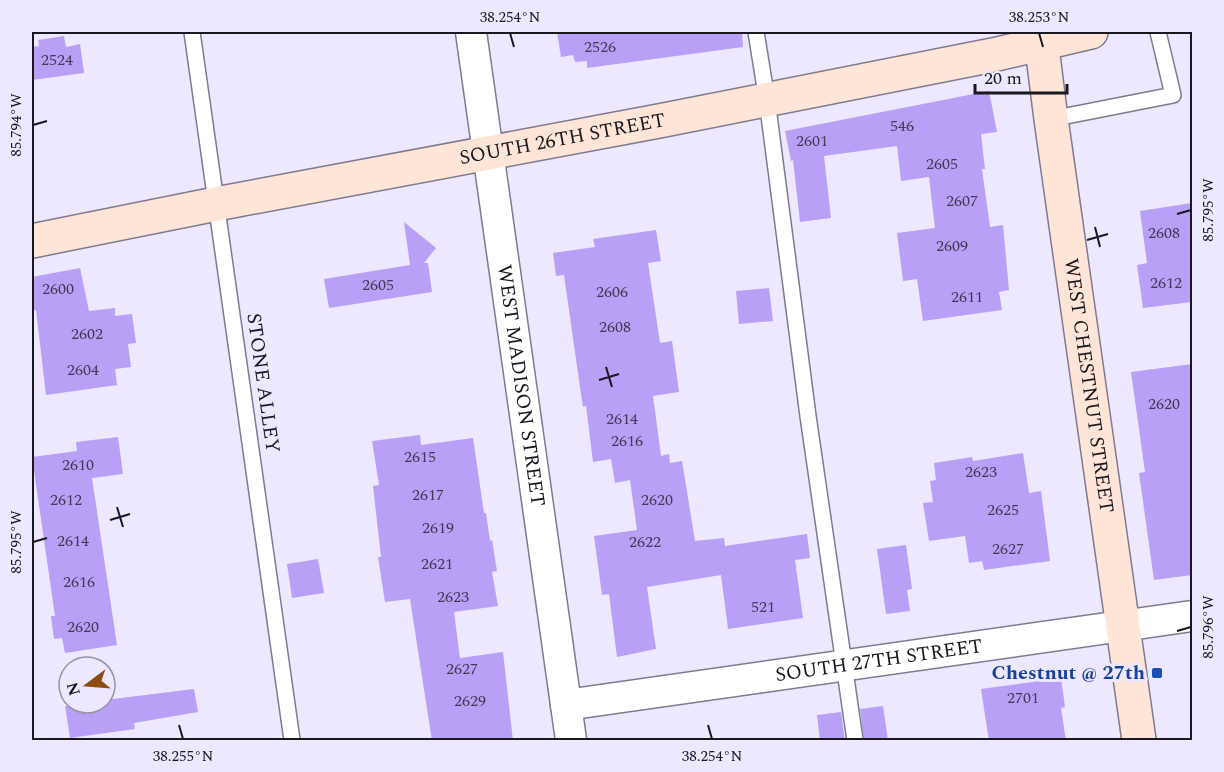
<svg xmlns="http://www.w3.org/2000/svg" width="1224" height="772" font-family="Spectral,serif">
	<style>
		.building { fill: #b8a0f7 }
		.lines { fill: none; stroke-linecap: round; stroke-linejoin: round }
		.lane-casing { stroke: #7f7a8f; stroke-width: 18 }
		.street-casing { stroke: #7f7a8f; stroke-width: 33 }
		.secondary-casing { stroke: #7f7a8f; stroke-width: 36 }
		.lane { stroke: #fff; stroke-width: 15 }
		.street { stroke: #fff; stroke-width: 30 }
		.secondary { stroke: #fee5d8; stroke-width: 33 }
		.ticks { fill: none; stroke: #19171f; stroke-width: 2 }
		.transit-dot { fill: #1a4fb4; stroke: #ede7ff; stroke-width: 2 }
		.labels { text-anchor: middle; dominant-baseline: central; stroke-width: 6; stroke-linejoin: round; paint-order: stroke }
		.number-label { font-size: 16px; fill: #413955 }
		.street-label { font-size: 20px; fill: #19171f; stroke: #ede7ff }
		.transit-label { font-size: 20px; font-weight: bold; fill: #164399; stroke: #ede7ff; text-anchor: end }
		.neatline { fill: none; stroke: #19171f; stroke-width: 2 }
		.ticks-label { font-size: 15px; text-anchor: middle; fill: #19171f }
	</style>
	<rect width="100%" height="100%" fill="#ede7ff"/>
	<g class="building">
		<path d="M557 32H742L743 47 587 68V61L575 62 573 55 561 57Z"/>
		<path d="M64 36 66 47 80 44 84 73 32 80V47L39 46 38 40Z"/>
		<path d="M989 91 997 132 981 134 985 169H982L990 227 1003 225 1009 290 999 292 1002 310 923 321 917 279 903 281 897 233 935 228 929 177 901 181 897 146 824 156 831 218 800 222 793 160 791 161 785 131Z"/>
		<path d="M1192 203V302L1143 308 1137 265 1147 263 1140 211Z"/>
		<path d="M404 222 436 248 424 263H428L432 292 329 308 324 279 410 265Z"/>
		<path d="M656 230 661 261 648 263 660 343 672 341 679 392 653 396 661 456 669 454 670 463 682 461 695 541 724 538 725 546 807 534 810 558 795 560 803 618 728 629 721 575 647 587 656 649 617 657 609 594 602 595 594 536 637 530 630 480 615 483 611 459 593 462 586 406 583 407 581 394 564 275 556 276 553 253 595 247 593 239Z"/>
		<path d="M80 268 89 311 115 308V316L132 314 136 343 128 344 131 367 115 369 117 385 46 395 36 310 32 311V277Z"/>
		<path d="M769 288 773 321 739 324 736 291Z"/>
		<path d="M1192 364V575L1154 580 1139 473 1145 472 1131 372Z"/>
		<path d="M420 435 421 445 473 438 484 513H486L490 541 492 540 497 571 492 572 498 606 454 612 460 658 503 652 513 741H432L410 599 385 602 378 557H381L373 486 379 485 372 441Z"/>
		<path d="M118 437 123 474 92 478 117 645 65 653 62 638 54 639 51 616H55L32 457 77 451 76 442Z"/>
		<path d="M1023 453 1029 493 1041 491 1050 561 984 570 982 561 969 563 965 536 929 541 923 503 933 502 930 481 936 480 934 463 972 457 973 461Z"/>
		<path d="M906 545 912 589 907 590 910 611 886 614 877 549Z"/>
		<path d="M318 559 324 593 292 598 287 564Z"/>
		<path d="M1061 678 1065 707 1061 708 1066 741H989L981 689Z"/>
		<path d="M194 689 198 712 134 723 135 729 70 738 65 706 105 703V700Z"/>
		<path d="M883 706 888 741H864L860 709Z"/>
		<path d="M841 712 845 741H820L817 715Z"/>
	</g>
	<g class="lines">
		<defs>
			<g id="lane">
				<path d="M192 32 292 740"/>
				<path d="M756 32 767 100 808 416 855 740"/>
				<path d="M1051 119 1173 95 1158 32"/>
			</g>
			<g id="street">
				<path id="s1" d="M471 32 571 740"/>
				<path id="s2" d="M566 705 1192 616"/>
			</g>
			<g id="secondary">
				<path id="s3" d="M1040 32 1051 119 1139 740"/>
				<path id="s4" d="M32 241 216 204 659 121 993 55 1091 32"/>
			</g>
		</defs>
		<use href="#lane" class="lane-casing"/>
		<use href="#street" class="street-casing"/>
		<use href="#secondary" class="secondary-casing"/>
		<use href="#lane" class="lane"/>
		<use href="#street" class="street"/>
		<use href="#secondary" class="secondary"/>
	</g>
	<path class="ticks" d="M510 33 514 47M1039 33 1043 47M33 125 47 121M1177 214 1191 210M1095 227 1100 247M1087 240 1108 234M606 367 612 387M599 380 619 374M117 507 123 527M110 520 130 514M33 542 47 538M1177 631 1191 627M179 725 183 739M708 725 712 739"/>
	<rect class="transit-dot" x="1151" y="667" width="12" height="12" rx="3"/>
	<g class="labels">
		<g class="number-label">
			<text x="600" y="47">2526</text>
			<text x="57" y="60">2524</text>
			<text x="902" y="126">546</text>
			<text x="812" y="141">2601</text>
			<text x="942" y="164">2605</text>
			<text x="962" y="201">2607</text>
			<text x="1164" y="233">2608</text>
			<text x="952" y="246">2609</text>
			<text x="1166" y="283">2612</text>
			<text x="378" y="285">2605</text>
			<text x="58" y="289">2600</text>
			<text x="612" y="292">2606</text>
			<text x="967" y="297">2611</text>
			<text x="615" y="327">2608</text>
			<text x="87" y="334">2602</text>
			<text x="83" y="370">2604</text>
			<text x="1164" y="404">2620</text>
			<text x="622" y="419">2614</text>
			<text x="627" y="441">2616</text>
			<text x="420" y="457">2615</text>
			<text x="78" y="465">2610</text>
			<text x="981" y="472">2623</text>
			<text x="428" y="495">2617</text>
			<text x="66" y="500">2612</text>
			<text x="657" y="500">2620</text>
			<text x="1003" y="510">2625</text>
			<text x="438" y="528">2619</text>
			<text x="73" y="541">2614</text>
			<text x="645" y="542">2622</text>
			<text x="1008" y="549">2627</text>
			<text x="437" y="564">2621</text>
			<text x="79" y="582">2616</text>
			<text x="453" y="597">2623</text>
			<text x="763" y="607">521</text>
			<text x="83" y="627">2620</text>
			<text x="462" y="669">2627</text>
			<text x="1023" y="698">2701</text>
			<text x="470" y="701">2629</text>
		</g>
		<g class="street-label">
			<text stroke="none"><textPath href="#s4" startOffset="540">SOUTH 26TH STREET</textPath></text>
			<text transform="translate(263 383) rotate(82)">STONE ALLEY</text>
			<text stroke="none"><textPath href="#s1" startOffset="357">WEST MADISON STREET</textPath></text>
			<text stroke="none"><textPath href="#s3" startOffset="357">WEST CHESTNUT STREET</textPath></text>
			<text stroke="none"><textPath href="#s2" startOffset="316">SOUTH 27TH STREET</textPath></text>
		</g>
		<g class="transit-label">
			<text x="1145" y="673">Chestnut @ 27th</text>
		</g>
	</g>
	<rect width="1224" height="772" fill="none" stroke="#ede7ff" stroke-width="66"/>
	<g transform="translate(87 685) rotate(254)"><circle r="28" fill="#ede7ff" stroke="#9894a5" stroke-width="1.5"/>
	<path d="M0-4.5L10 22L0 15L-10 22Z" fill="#8c4d13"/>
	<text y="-9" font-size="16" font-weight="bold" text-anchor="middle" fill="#19171f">N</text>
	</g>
	<path d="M975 84v9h92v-9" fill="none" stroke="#19171f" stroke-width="3"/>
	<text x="984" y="84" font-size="18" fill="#19171f" stroke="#ede7ff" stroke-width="4.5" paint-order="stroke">20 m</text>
	<rect x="33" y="33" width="1158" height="706" class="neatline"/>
	<g class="ticks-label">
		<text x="510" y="22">38.254°N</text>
		<text x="1039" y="22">38.253°N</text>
		<text transform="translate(16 125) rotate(-90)" y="5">85.794°W</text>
		<text transform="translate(1208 210) rotate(-90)" y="5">85.795°W</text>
		<text transform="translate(16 542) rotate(-90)" y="5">85.795°W</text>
		<text transform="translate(1208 627) rotate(-90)" y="5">85.796°W</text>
		<text x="183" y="761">38.255°N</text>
		<text x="712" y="761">38.254°N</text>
	</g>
</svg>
